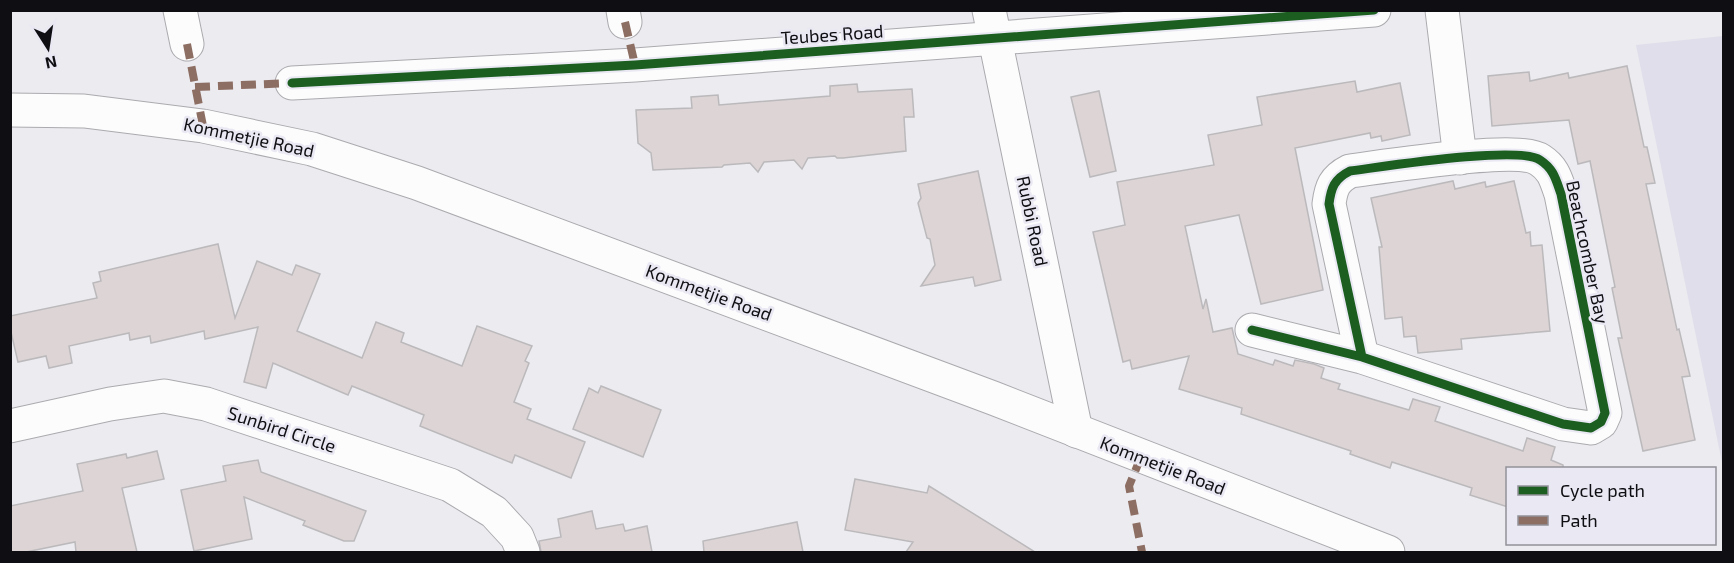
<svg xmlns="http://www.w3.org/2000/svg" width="1734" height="563" font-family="'Exo 2',sans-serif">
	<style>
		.built { fill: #dfdeea }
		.building { fill: #ddd4d5; stroke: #bbb9bb; stroke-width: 1.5 }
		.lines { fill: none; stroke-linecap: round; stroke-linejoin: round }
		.minor-casing { stroke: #ababaf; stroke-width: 35 }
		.secondary-casing { stroke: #ababaf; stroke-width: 35 }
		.minor { stroke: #fcfcfd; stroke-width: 33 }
		.secondary { stroke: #fcfcfd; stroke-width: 33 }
		.quiet { stroke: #8d6e63; stroke-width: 8; stroke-dasharray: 15 8; stroke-linecap: butt }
		.cycleway-casing { stroke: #e9e8f3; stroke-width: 13 }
		.cycleway { stroke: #1b5e20; stroke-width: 9 }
		.labels { text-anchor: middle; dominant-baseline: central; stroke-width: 5; stroke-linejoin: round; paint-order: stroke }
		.street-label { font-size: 18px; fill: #0f0f13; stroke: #e9e8f3 }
	</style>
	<rect width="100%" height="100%" fill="#ebebf0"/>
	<path class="built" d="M1723 36H1724L1723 467 1636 45Z"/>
	<g class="building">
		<path d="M1627 66 1644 147H1647L1655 183 1646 184 1677 330 1679 329 1690 376 1682 377 1695 440 1643 451 1618 338H1622L1612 288 1615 287 1590 161 1578 164 1569 120 1492 126 1488 76 1529 72 1530 81 1568 73 1569 78Z"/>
		<path d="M1355 81 1357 92 1400 83 1410 135 1382 141 1381 136 1371 138 1370 133 1295 148 1323 290 1261 304 1239 215 1185 226 1203 309 1206 299 1213 332 1232 328 1238 354 1273 365 1275 360 1293 366 1295 360 1314 364 1324 368 1321 378 1340 384 1338 389 1409 410 1413 399 1440 407 1435 421 1523 451 1527 438 1555 447 1551 460 1563 465V468H1508V507L1470 495 1472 488 1392 462 1390 468 1350 454 1351 451 1241 414 1242 408 1179 389 1189 356 1132 369 1130 360 1123 362 1093 232 1125 225 1117 182 1214 165 1208 135 1262 125 1257 97Z"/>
		<path d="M857 84 858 92 912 89 914 117H904L906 151 843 158H837L835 156 808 158 802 169 794 160 764 162 758 172 750 163 724 165 722 167 653 170 651 153 638 143 636 110 692 108 691 97 718 95 719 105 830 96V86Z"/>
		<path d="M1099 91 1116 171 1090 177 1071 97Z"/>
		<path d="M978 171 1001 280 975 286 973 277 921 286 935 265 930 239 927 238 918 203 921 198 918 184Z"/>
		<path d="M1453 181 1455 189 1485 182 1486 187 1514 181 1526 233 1530 232 1531 246 1542 245 1550 331 1461 339 1462 349 1418 353 1416 336 1404 337 1402 317 1385 319 1379 247H1382L1371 198Z"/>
		<path d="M218 244 235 318 257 261 292 275 296 265 320 274 297 331 362 358 376 322 404 333 401 342 462 366 477 326 532 346 525 361 529 363 514 402 531 409 527 419 585 442 571 478 515 455 512 463 420 426 424 415 352 386 348 395 273 363 266 388 244 382 258 327 205 339 204 331 151 343 150 336 130 340 129 333 69 346 72 363 49 368 46 356 18 362 10 328V316L97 298 93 283 101 281 99 272Z"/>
		<path d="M601 386 661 410 643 457 573 429 589 388 598 393Z"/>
		<path d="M157 451 164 479 122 488 137 552H76L75 542 26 552H10V506L83 491 77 464 126 454 127 458Z"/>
		<path d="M258 460 261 472 366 511 354 541H344L303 525 305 521 244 497 252 539 194 551 181 490 226 481 223 466Z"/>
		<path d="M855 479 927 493 929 486 1035 552H906L913 542 845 530Z"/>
		<path d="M592 511 596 529 623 524 625 531 647 526 652 552H541L539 541 561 537 558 519Z"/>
		<path d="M797 522 803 552H704L703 541Z"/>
	</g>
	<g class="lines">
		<defs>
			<g id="minor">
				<path d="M180 10 187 44"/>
				<path d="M623 10 625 22"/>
				<path d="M989 10 1076 431"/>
				<path d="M1442 10 1460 158"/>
				<path d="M292 83 635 65 1374 10"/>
				<path d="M1252 330 1362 357 1563 424 1591 428 1601 422 1605 413 1561 194C1556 180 1554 169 1540 160 1518 145 1382 167 1350 171 1334 179 1331 188 1329 204L1362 357"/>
				<path d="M10 426 110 404 164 396 206 404 450 485 494 512 517 537 523 552"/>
			</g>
			<path id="secondary" d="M10 110 84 111 203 126 312 149 417 183 993 398 1388 552"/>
		</defs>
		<use href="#minor" class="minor-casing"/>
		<use href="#secondary" class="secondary-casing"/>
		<use href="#minor" class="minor"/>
		<use href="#secondary" class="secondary"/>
		<g class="quiet">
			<path d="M625 22 635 65"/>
			<path d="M187 44 203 126"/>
			<path d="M195 87 292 83"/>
			<path d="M1141 457 1129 486 1142 552"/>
		</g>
		<defs>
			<g id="cycleway">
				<path d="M292 83 635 65 1374 10"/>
				<path d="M1252 330 1362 357 1563 424 1591 428 1601 422 1605 413 1561 194C1556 180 1554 169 1540 160 1518 145 1382 167 1350 171 1334 179 1331 188 1329 204L1362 357"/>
			</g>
		</defs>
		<use href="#cycleway" class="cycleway-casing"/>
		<use href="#cycleway" class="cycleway"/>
	</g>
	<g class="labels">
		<g class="street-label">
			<text transform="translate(832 34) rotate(-4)">Teubes Road</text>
			<text transform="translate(249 137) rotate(12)">Kommetjie Road</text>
			<text transform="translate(1033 221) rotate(78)">Rubbi Road</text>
			<text transform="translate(1588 252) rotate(78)">Beachcomber Bay</text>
			<text transform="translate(709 292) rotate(20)">Kommetjie Road</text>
			<text transform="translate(282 429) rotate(18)">Sunbird Circle</text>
			<text transform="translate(1163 465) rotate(21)">Kommetjie Road</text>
		</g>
	</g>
	<rect width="1734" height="563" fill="none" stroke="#0f0f13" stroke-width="24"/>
	<rect x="1506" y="467" width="210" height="78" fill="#e9e8f3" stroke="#929199" stroke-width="1.5"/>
	<rect x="1518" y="486" width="30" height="9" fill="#1b5e20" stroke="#929199" stroke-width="1.5"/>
	<text x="1560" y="497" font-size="18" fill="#0f0f13">Cycle path</text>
	<rect x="1518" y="516" width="30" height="9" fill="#8d6e63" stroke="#929199" stroke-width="1.5"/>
	<text x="1560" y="527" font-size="18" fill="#0f0f13">Path</text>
	<g transform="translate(48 48) rotate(168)" stroke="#e9e8f3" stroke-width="4.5" paint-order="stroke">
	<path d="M0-4.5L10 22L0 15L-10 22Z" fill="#0f0f13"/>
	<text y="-9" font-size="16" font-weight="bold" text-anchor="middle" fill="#0f0f13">N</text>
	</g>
</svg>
